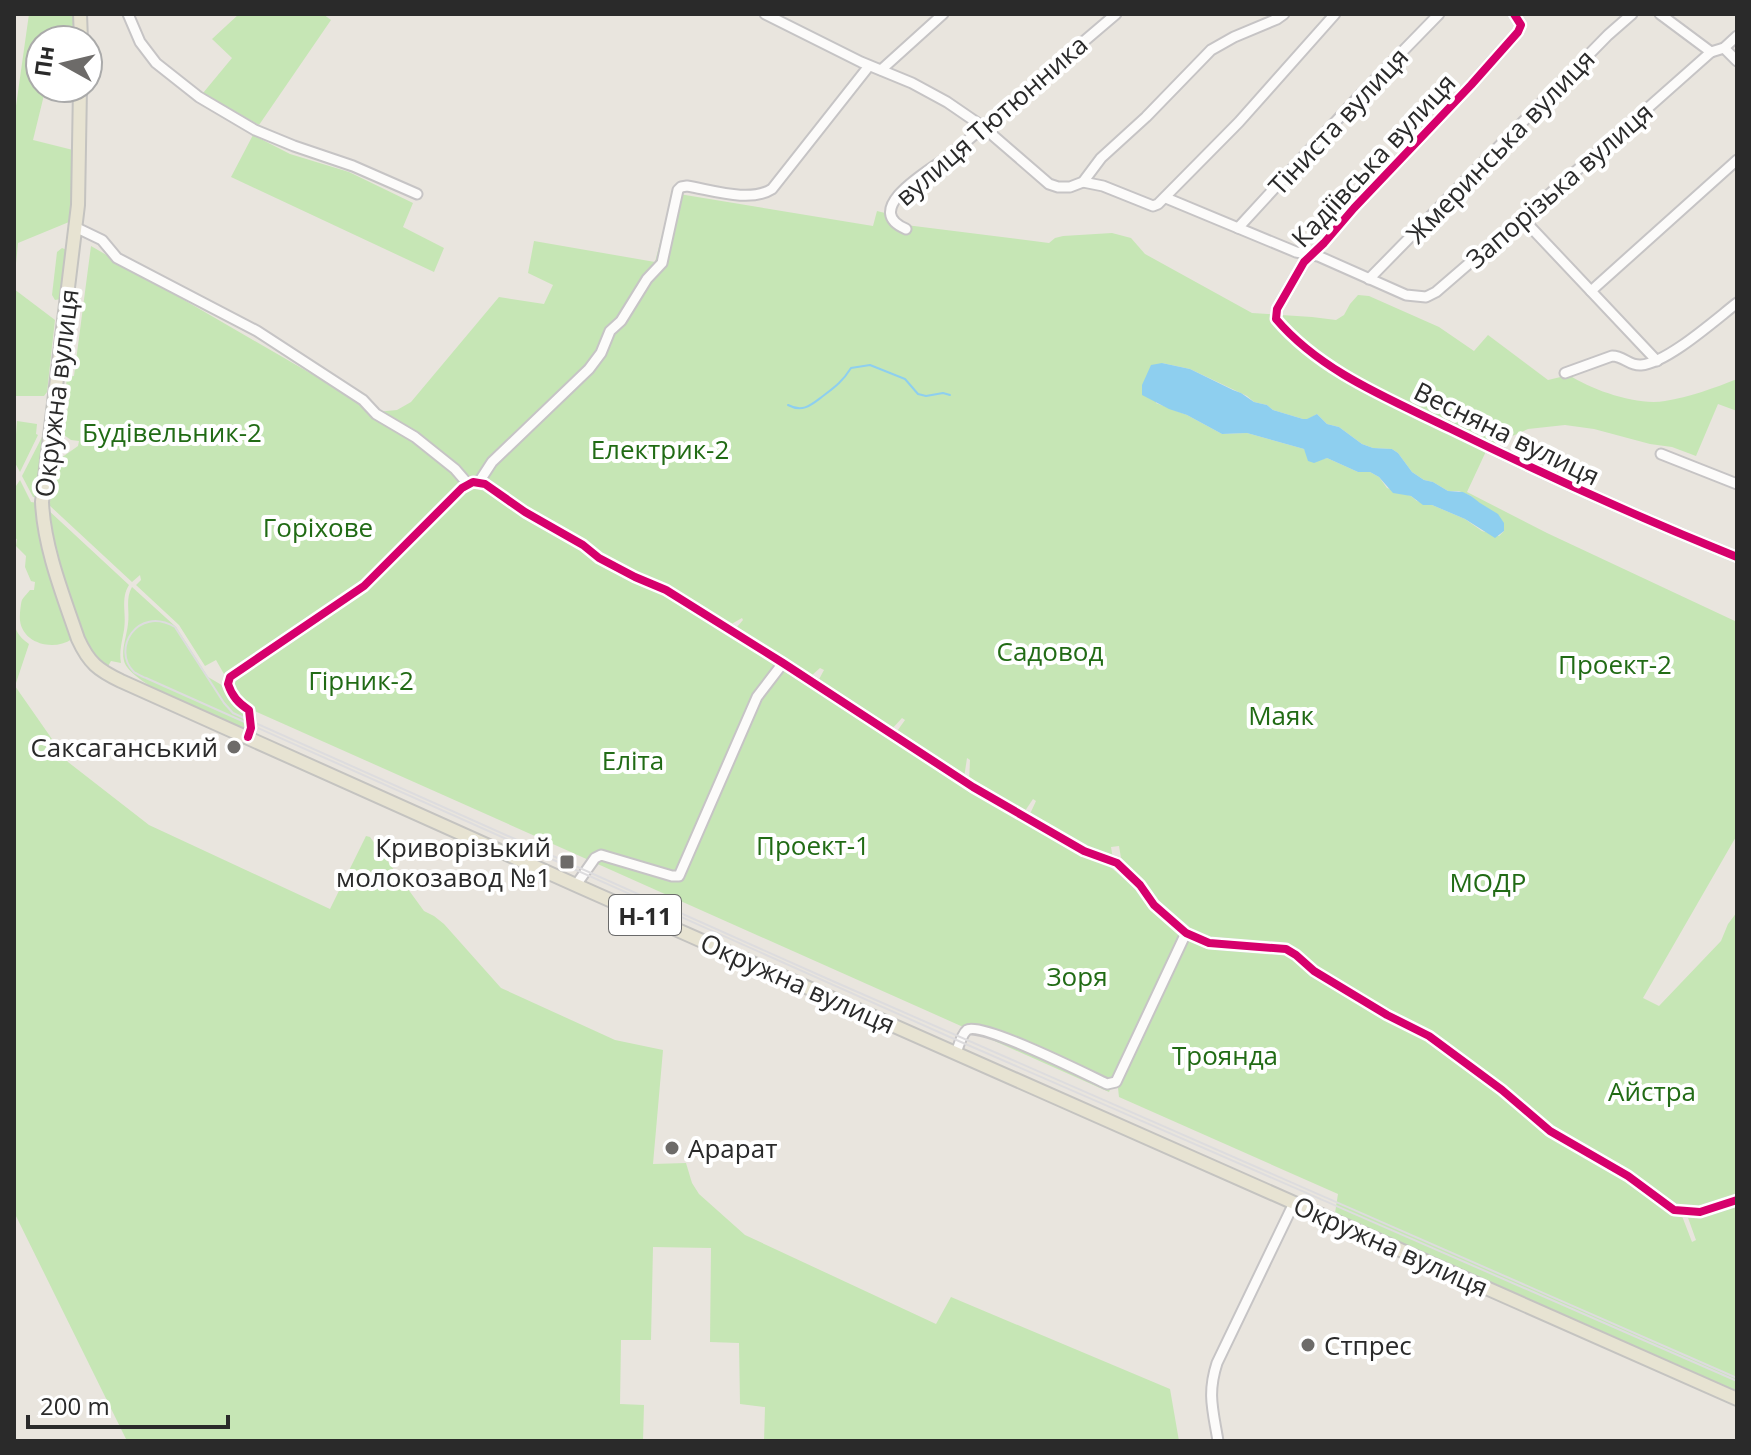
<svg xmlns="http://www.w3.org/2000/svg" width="1751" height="1455" font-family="'Open Sans',sans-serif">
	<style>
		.green { fill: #c6e6b5; fill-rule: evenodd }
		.water { fill: #8ecfef }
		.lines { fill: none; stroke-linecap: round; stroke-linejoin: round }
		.stream { stroke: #8ecfef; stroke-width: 2 }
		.minor-casing { stroke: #c6c4c5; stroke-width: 13 }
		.major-casing { stroke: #c4c3c0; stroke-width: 16 }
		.minor { stroke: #fcfbfa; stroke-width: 9 }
		.major { stroke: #e7e3d2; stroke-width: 12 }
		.tram { stroke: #dddcde; stroke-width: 2 }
		.cycleway-casing { stroke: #fff; stroke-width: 13 }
		.cycleway { stroke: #d6006c; stroke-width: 8 }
		.poi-dot { fill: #6d6b69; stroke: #fff; stroke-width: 3 }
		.labels { text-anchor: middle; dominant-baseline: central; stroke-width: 8; stroke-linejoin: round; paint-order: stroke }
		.shield { fill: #fff; stroke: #6a6a6a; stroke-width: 2 }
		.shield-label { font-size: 24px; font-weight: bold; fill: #2a2a2a }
		.street-label { font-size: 26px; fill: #2a2a2a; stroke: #fff }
		.park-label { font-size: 26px; fill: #216b15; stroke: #fff }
		.poi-label { font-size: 26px; fill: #2a2a2a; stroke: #fff; text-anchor: end }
	</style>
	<rect width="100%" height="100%" fill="#e9e5de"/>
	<g class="green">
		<path d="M29 14H75V40H40V88H74L73 102 44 95 33 140 73 150V190L69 222 18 243 14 284V120Z"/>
		<path d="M239 14H323L331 20 259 125 203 93 232 58 212 39Z"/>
		<path d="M253 135 290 154 349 172 413 203 403 227 444 248 434 272 231 177Z"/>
		<path d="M673 193 873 226 877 211 889 214 906 225 1049 243 1055 238 1063 236 1112 233 1131 238 1145 254 1252 313 1312 317 1336 320 1344 315 1350 304 1358 295 1369 296 1439 327 1474 351 1488 335 1548 380 1569 375C1592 390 1637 406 1665 401 1689 397 1715 388 1737 379V411L1718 404 1696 456 1672 447 1650 444 1594 429 1565 425 1528 429 1488 447 1467 492 1547 533 1737 622V835L1643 998 1659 1006 1721 941 1728 924 1737 912V1198L1711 1208 1682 1210 1551 1130 1534 1114 1531 1106 1471 1062 1316 969 1298 953 1209 940 1197 937 1153 899 1122 864 1119 846 1111 847 1113 859 1105 858 1029 816 1036 801 1033 799 1023 814 969 782 970 760 967 758 964 778 895 734 905 720 902 718 891 730 817 683 824 670 820 668 810 677 736 632V628L743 620 742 618 728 626 620 566 585 543 528 511 485 480 494 464 591 371 612 333 664 264 655 262 587 367 478 480H468L376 412 397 410 411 402 499 297 544 304 553 285 528 273 534 241 655 262ZM1162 363 1190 369 1247 396 1254 402 1267 405 1273 410 1303 419 1307 420 1317 414 1327 424 1339 427 1362 444 1373 448 1392 449 1398 453 1412 472 1424 480 1433 482 1448 491H1459L1471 496 1504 531 1499 536 1482 531 1465 519 1432 505 1417 501 1411 496 1387 488 1379 477 1370 472H1358L1327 458 1319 460 1307 454 1304 449 1247 433 1222 434 1187 415 1156 403Z"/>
		<path d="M91 246 367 406 413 439 452 470 461 484 363 582 227 675 224 674 216 660 205 666 179 625 136 585 141 580 140 575 132 582 49 505 61 458 78 446 79 441 71 440 64 435 70 392 66 387 67 376H74Z"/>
		<path d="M62 248 67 250 61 299 55 300 52 295 57 252Z"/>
		<path d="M14 289 55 320 47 392 44 396H14Z"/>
		<path d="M17 421 37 424 36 434 38 435 20 472 14 461Z"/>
		<path d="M42 437 44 439 39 498 33 497 22 476Z"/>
		<path d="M20 480 31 502 38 503 72 639C52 653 17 642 20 614 20 612 21 602 22 600 24 596 28 593 30 590H34L35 582 31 581 25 567 26 556 16 546 17 539 14 538V489Z"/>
		<path d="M474 485 497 495 664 593 1105 863C1132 883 1153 909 1180 929V936L1109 1092 248 708 230 684 368 588 469 487Z"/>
		<path d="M47 509 129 585C120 599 127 614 124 630 122 642 119 651 121 663L111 661 107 668 96 659 83 639 51 537Z"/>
		<path d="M132 587 176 627 208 677 225 687 247 712V732C222 721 130 685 124 661 121 649 127 635 128 624 130 611 125 599 132 587Z"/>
		<path d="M14 605H16C14 624 12 632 29 644L15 686 68 762 149 825 330 909 366 836 370 837 424 911 434 916 444 924 501 988 615 1040 663 1050 653 1164 686 1163 692 1183 699 1194 745 1235 936 1324 951 1297 1170 1389 1179 1441H764L765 1407 740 1404 739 1343 710 1342 711 1248 653 1247 651 1340H621L620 1404 644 1405 643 1441H127L14 1212Z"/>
		<path d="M1187 940 1210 947 1282 951 1428 1040 1522 1109 1682 1216 1692 1242 1696 1240 1687 1215 1716 1213 1737 1203V1391L1335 1213 1338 1194 1119 1097 1118 1088Z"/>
	</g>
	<path class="water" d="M1162 363 1190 369 1233 390 1241 393 1254 402 1267 405 1273 410 1303 419H1307L1317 414 1327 424 1339 427 1362 444 1373 448 1392 449 1398 453 1412 472 1424 480 1433 482 1448 491 1463 492 1471 496 1480 503 1498 514 1504 523V531L1495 538 1465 519 1432 505H1423L1411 496 1393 493 1379 477 1370 472H1358L1327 458 1314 463 1308 461 1304 449 1247 433 1222 434 1187 415 1169 409 1142 395V385L1151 365Z"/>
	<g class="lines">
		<path class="stream" d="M788 405C803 413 811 405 823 396 835 387 843 381 851 368L870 365 905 379 918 394 926 396 943 393 950 395"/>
		<defs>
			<g id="minor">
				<path d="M128 14 140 42 156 63 199 97 255 130 294 146 353 166 417 194"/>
				<path d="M765 14 861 62 912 83 947 102 982 126 1049 184 1058 187H1070L1083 182 1101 158 1146 117 1211 50 1234 37 1277 19 1284 14"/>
				<path d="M1514 14 1521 25 1518 32 1471 85 1354 208 1324 243 1304 262 1277 309 1276 319C1321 372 1390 399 1451 429 1545 475 1640 518 1737 557"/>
				<path d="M1660 14 1711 52"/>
				<path d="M1724 48 1737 61"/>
				<path d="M881 70 943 14"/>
				<path d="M1083 182 1103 186 1153 206 1158 204 1239 122 1335 14"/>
				<path d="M1166 198 1296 252 1318 256 1406 295 1426 297 1436 292 1597 153 1711 52 1724 48 1737 36"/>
				<path d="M1522 218 1657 361"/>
				<path d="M75 227 102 240 117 258 257 331 363 400 376 414 415 437 455 469 468 484"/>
				<path d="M1238 228 1362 93 1439 14"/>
				<path d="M906 229C860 210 929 170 948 157L1116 14"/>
				<path d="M1369 279 1608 35 1632 14"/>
				<path d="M1591 291 1737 160"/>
				<path d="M1565 373 1612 356C1624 356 1629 366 1641 365 1667 363 1715 320 1737 303"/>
				<path d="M1661 454 1737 484"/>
				<path d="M479 482 492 462 589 369 601 353 610 331 621 321 647 279 662 263 678 190 681 187 687 186C712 190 750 203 772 189L869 66"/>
				<path d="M248 737 251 728 249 710C238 703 232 696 228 684L230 677 364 586 462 488 473 482 485 484 525 512 583 545 599 558 635 577 666 590 783 663 973 787 1084 851 1117 863 1140 885 1154 905 1186 933 1209 943 1286 949 1296 955 1314 971 1387 1015 1429 1036 1502 1090 1550 1131 1628 1176 1674 1210 1700 1212 1737 1200"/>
				<path d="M576 885 595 858 601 855 672 876H679L757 697 783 663"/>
				<path d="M956 1053C958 1047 962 1034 967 1030 980 1021 1088 1075 1107 1084L1116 1082 1186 933"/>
				<path d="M1218 1441C1213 1410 1207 1394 1217 1363L1294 1203"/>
			</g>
			<g id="major">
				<path d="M80 14 81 40"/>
				<path d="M80 88 78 205 42 502C44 548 63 595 78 639 89 663 98 670 121 681L578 886 1737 1399"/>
			</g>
		</defs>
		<use href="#minor" class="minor-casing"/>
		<use href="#major" class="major-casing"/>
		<use href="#minor" class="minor"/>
		<use href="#major" class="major"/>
		<path class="tram" d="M1737 1378 828 979 233 713 224 703 175 627C137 605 111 650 134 672 135 673 145 678 146 678L961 1042 1737 1381"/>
		<defs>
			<g id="cycleway">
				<path d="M1514 14 1521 25 1518 32 1471 85 1354 208 1324 243 1304 262 1277 309 1276 319C1321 372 1390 399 1451 429 1545 475 1640 518 1737 557"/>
				<path d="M248 737 251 728 249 710C238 703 232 696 228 684L230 677 364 586 462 488 473 482 485 484 525 512 583 545 599 558 635 577 666 590 783 663 973 787 1084 851 1117 863 1140 885 1154 905 1186 933 1209 943 1286 949 1296 955 1314 971 1387 1015 1429 1036 1502 1090 1550 1131 1628 1176 1674 1210 1700 1212 1737 1200"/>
			</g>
		</defs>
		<use href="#cycleway" class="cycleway-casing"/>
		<use href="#cycleway" class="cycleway"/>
	</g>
	<g class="poi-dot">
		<circle cx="234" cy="747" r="8"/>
		<rect x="559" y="854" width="16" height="16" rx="4"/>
		<circle cx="672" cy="1148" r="8"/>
		<circle cx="1308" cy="1345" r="8"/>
	</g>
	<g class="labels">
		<rect class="shield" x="609" y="895" width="72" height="40" rx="6"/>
		<g class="shield-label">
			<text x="645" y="915">Н-11</text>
		</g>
		<g class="street-label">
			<text transform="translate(991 120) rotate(-41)">вулиця Тютюнника</text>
			<text transform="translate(1338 121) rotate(-47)">Тіниста вулиця</text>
			<text transform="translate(1500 146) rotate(-46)">Жмеринська вулиця</text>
			<text transform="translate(1373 160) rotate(-47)">Кадіївська вулиця</text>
			<text transform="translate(1559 185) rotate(-41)">Запорізька вулиця</text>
			<text transform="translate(56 393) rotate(-83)">Окружна вулиця</text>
			<text transform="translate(1507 433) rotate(26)">Весняна вулиця</text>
			<text transform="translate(798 983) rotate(24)">Окружна вулиця</text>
			<text transform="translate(1391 1246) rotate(24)">Окружна вулиця</text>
		</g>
		<g class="park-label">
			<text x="172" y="432">Будівельник-2</text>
			<text x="660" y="449">Електрик-2</text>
			<text x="318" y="527">Горіхове</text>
			<text x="1050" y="651">Садовод</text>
			<text x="1615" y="664">Проект-2</text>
			<text x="361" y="680">Гірник-2</text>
			<text x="1281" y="715">Маяк</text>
			<text x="633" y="760">Еліта</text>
			<text x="813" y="845">Проект-1</text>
			<text x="1488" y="882">МОДР</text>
			<text x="1077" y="976">Зоря</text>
			<text x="1225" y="1055">Троянда</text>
			<text x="1652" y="1091">Айстра</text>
		</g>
		<g class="poi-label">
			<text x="218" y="747">Саксаганський</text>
			<text x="551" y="847">Криворізький<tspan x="551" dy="30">молокозавод №1</tspan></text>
			<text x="688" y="1148" text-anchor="start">Арарат</text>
			<text x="1324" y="1345" text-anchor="start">Стпрес</text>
		</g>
	</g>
	<rect width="1751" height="1455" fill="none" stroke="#2a2a2a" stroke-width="32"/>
	<g transform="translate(64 64) rotate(278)"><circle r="38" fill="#ffffff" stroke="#aaaaaa" stroke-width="2"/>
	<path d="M0-6L14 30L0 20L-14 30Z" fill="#6d6b69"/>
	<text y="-12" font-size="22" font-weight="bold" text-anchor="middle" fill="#2a2a2a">Пн</text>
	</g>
	<path d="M28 1415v12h200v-12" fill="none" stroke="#2a2a2a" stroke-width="4"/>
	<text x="40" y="1415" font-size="24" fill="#2a2a2a" stroke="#ffffff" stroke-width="6" paint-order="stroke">200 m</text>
</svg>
